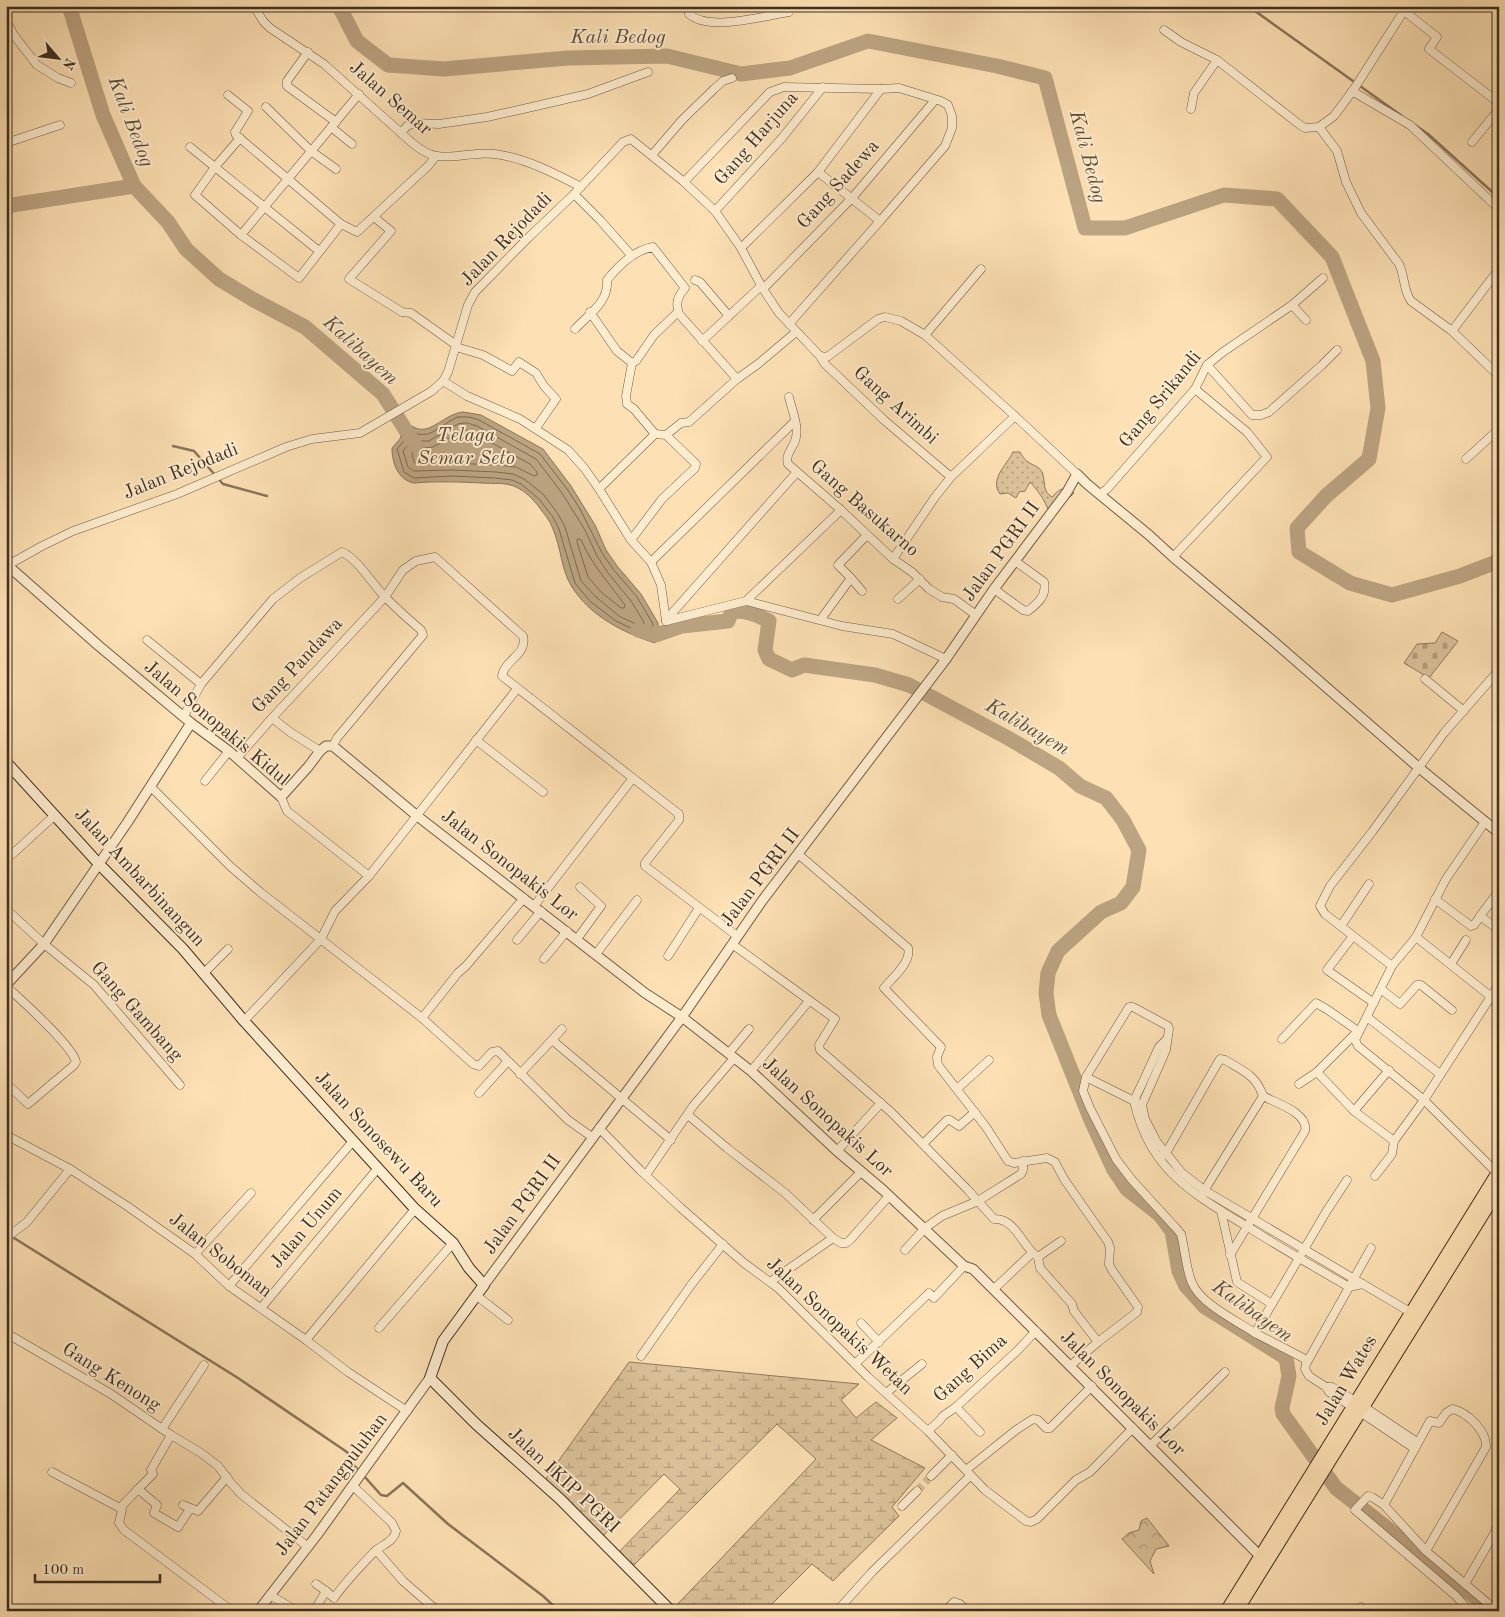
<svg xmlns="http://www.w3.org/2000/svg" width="1505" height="1617" font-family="'Old Standard TT',serif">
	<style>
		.grass { fill: url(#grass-dots); stroke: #8e795e }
		.wetland { fill: url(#wetland-marsh); stroke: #8e795e }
		.cemetery { fill: url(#cemetery-stones); stroke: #8e795e }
		.park { fill: url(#park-crowns); stroke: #8e795e }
		.water { fill: #bca482; stroke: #8a755b }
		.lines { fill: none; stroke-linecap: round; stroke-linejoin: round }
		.shore { stroke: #7d6a52; stroke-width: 1 }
		.stream { stroke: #8a755b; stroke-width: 2.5 }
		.river { stroke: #bca482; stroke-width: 15 }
		.minor-tunnel { stroke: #d7bd97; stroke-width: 8; stroke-dasharray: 8 4; stroke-linecap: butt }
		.minor-casing { stroke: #6e5c46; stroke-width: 9 }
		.tertiary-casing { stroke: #6e5c46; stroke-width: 11 }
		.secondary-casing { stroke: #3e2f21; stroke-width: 12 }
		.primary-casing { stroke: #3e2f21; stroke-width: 13 }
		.minor { stroke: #feecce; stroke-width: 8 }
		.tertiary { stroke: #feecce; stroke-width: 9 }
		.secondary { stroke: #feecce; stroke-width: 10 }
		.primary { stroke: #fde1b4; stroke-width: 11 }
		.labels { text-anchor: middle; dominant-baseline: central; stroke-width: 4; stroke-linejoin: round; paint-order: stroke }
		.street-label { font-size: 19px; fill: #3e2f21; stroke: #feecce }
		.water-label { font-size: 20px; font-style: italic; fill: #5e4c39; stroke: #feecce }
	</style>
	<defs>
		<pattern id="grass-dots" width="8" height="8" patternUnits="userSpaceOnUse" patternTransform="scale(1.25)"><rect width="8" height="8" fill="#ddc39b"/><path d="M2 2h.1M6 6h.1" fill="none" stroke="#b59f7e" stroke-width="1.8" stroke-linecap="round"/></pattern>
		<pattern id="wetland-marsh" width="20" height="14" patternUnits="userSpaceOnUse" patternTransform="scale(1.25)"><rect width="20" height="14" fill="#ddc39b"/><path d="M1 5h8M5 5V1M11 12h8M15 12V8" fill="none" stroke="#b59f7e"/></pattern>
		<pattern id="cemetery-stones" width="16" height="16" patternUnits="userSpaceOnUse" patternTransform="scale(1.25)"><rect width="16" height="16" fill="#ddc39b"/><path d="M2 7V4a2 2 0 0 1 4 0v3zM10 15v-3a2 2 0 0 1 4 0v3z" fill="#b59f7e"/></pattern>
		<pattern id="park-crowns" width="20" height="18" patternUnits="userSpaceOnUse" patternTransform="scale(1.25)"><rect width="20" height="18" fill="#ddc39b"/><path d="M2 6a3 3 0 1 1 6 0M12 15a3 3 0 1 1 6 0" fill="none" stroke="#b59f7e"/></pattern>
	</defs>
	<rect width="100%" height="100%" fill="#fde1b4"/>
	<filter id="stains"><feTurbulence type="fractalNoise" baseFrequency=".004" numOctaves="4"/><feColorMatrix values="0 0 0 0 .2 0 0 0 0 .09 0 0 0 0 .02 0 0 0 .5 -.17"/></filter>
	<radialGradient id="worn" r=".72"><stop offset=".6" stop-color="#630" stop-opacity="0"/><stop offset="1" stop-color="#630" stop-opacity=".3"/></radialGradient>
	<path class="grass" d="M1013 452H1020C1022 456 1024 459 1028 462 1033 466 1041 466 1043 475 1045 483 1043 492 1052 497 1060 488 1064 486 1074 493L1059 508 1049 512C1045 500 1038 491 1030 482L1025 491 1019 492 1016 498 1008 493 1000 494C989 479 1007 465 1013 452Z"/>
	<path class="wetland" d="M629 1362 859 1384 841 1400 856 1418 876 1402 897 1418 871 1440 925 1468 892 1507 899 1516 833 1581 812 1564 765 1611H671L816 1459 777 1424 631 1568 617 1554 680 1489 664 1474 600 1539 545 1480Z"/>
	<path class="cemetery" d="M1442 632 1458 641 1429 678 1404 663 1417 644 1435 643Z"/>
	<path class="park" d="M1147 1518 1169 1546 1156 1549 1150 1561 1154 1574 1122 1539 1129 1533 1139 1530 1141 1521Z"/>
	<path class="water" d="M463 412 481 415 543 449 571 486 595 525 606 550 617 566 641 594 658 623V628L655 643C624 633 590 616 572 587 561 570 561 547 553 529 550 520 544 514 539 507 533 499 525 491 516 487 506 482 493 484 482 483 459 482 437 481 414 483 398 480 392 463 392 448L400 439 402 430 412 426C429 438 443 414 463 412Z"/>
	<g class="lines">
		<g class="shore">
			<path d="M458 417H469L479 420 540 454 567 489 580 509 602 553 613 569 637 597 653 624 651 635 637 631 616 621 591 602 583 593 575 583 559 529 553 517 539 499 521 484 512 480 495 478 452 476 414 478 404 472 397 449 404 441 407 433 410 431C431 442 440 424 458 417Z"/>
			<path d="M467 423 477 426 536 459 562 493 585 530 597 556 608 573 631 601 644 622 643 626H640L619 616 596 597 581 581 565 527 558 514 543 494 524 479 513 474 496 472 452 470 414 471 408 467 403 451 412 441H429L458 424Z"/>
			<path d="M467 430 474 433 530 464 537 472V475L534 476 516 467 497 465 452 463 417 464 414 462 412 454 416 449 433 447 461 431Z"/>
			<path d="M578 539 581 540C592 565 609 583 625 605L624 608H621L601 592 588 577 577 542Z"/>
		</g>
		<g class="stream">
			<path d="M1248 6 1402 116"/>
			<path d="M1415 125 1428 134 1499 198"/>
			<path d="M173 446 194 451 223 484 267 496"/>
			<path d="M14 1238 238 1378 344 1450 352 1456 350 1461 360 1472"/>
			<path d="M364 1476 381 1495 387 1496 403 1483 448 1524 543 1596 559 1611"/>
		</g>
		<g class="river">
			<path d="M339 6 357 41 388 65 444 69 568 58 667 56 741 74 790 68 868 41 997 66 1045 78 1085 228H1125L1224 195 1277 199 1332 257 1373 361 1378 408 1369 459 1326 496 1297 528 1299 552 1350 583 1392 595 1460 576 1499 561"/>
			<path d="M134 186 168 222 186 249 219 279 254 300 305 327 383 394 415 445"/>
			<path d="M6 206 134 186 103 115 69 6"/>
			<path d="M638 630 656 635 682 626 728 621 732 611C746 610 757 615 769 621L765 650 769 659 792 670 804 665 875 675 909 685 1008 738 1059 768 1080 786 1106 798 1123 820 1139 850 1133 887 1121 903 1101 912 1058 951 1048 973 1046 993 1049 1015 1091 1120 1114 1170 1127 1189 1159 1214 1172 1231 1179 1271 1186 1286 1205 1307 1286 1358 1289 1376 1282 1408 1283 1414 1336 1488 1484 1604"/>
		</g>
		<path class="minor-tunnel" d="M917 1491 931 1476"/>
		<defs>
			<g id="minor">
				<path d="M254 6 263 21 270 28 324 64 410 141C418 148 427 155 437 156 456 159 475 151 495 154 525 158 554 173 581 187"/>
				<path d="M687 6 689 14C709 32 763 16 789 12"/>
				<path d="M1404 11 1437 37 1429 49 1499 103"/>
				<path d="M6 19 13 34 37 65 58 78 71 83"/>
				<path d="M1164 30 1181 42 1217 60 1300 125 1305 128 1319 127 1334 116 1354 89 1407 6"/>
				<path d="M308 52 287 81V86L336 122"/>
				<path d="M1352 91 1410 125 1499 209"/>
				<path d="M228 95 248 111 235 132 236 135 341 224 357 232 428 166 436 156"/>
				<path d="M266 107 311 151 336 169"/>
				<path d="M1191 109 1194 93 1217 60"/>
				<path d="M331 127 352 144"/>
				<path d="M1319 127 1337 151 1346 182 1361 213 1399 264C1405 276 1403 290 1411 301L1452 331 1499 376"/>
				<path d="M401 133 407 126 414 123 439 124 487 117 523 109 588 94 648 72"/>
				<path d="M240 138 215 167 195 195 241 235 299 278 341 224"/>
				<path d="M1472 142 1499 109"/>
				<path d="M6 143 60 125"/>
				<path d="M190 147 319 251"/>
				<path d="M652 155 682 120 714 89 723 81 732 78"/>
				<path d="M684 182 770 92 784 87 881 89 899 88 941 101 948 105 952 116V128L945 146 880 221"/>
				<path d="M574 194 600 220 631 255"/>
				<path d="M715 211 782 138 823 87"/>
				<path d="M374 217 391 231 349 279 402 312 411 313 456 345"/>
				<path d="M241 235 359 94"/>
				<path d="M741 248 818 172 881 89"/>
				<path d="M695 280 700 282 729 316"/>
				<path d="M763 289 852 198 935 100"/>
				<path d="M1292 305 1306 320"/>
				<path d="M590 312 617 351 632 363 626 396 627 404 634 409 655 434"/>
				<path d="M789 324 880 221 818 172"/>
				<path d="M575 329C589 314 609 302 607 280 619 265 634 250 653 247L685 288C678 296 675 303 679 314L737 379"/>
				<path d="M1452 331 1499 269"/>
				<path d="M925 335 981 269"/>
				<path d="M702 341 761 286"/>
				<path d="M456 347 483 355 512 371 519 362 536 373 544 386 556 399 536 428"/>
				<path d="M820 356 827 357 878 319 885 317 901 321 925 335 1015 416 1077 474"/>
				<path d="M632 363 636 361 654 335 678 312"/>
				<path d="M1207 365 1252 415H1261L1269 412 1322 365 1337 350"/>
				<path d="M443 381 467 396 520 419 568 450 585 469 599 489 631 540 651 562 661 585 666 621"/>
				<path d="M789 397C792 411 800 428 795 441 792 449 785 455 788 464L841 510 893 559 912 572 929 589 942 597 954 599 976 615"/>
				<path d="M666 435 681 423 689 422 737 379 758 364 796 332"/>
				<path d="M1466 459 1499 429"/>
				<path d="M599 489 655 434 666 435 696 464 695 468 662 499 631 540"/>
				<path d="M1100 494 1107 489 1195 389 1207 365 1223 352 1292 305 1323 278"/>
				<path d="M1173 557 1267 457 1247 432 1195 389"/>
				<path d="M893 559 935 497 951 477 1015 416"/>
				<path d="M651 562 795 421"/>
				<path d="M8 565 42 546 73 531 177 494 286 447 312 439 360 433 432 391 443 381 448 372 468 305 475 292 527 239 574 194 623 142 631 139 684 182 715 211 741 248 763 289 779 313 820 356 824 363 884 420 951 477"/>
				<path d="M851 578 862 591"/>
				<path d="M994 589 1023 610 1028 611C1038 603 1047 596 1044 582L1015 561"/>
				<path d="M898 599 920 579"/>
				<path d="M746 601 841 510"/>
				<path d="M821 619 851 578 838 565 867 535"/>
				<path d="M666 620 797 472"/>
				<path d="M666 621 746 601 842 626 893 634 946 659"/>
				<path d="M147 640 201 684"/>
				<path d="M1425 679 1464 711"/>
				<path d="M184 716 201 684 273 599 300 578 342 552C358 559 373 585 386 598 397 609 409 620 421 630L423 635 337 738 333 746"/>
				<path d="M272 718 290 732 320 751"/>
				<path d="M476 740 543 792"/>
				<path d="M237 758 272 718 385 597 403 570 416 561 435 557 523 636C528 655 504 660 502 676L679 814V820L645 863V866L737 936"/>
				<path d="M205 781 229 751"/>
				<path d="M151 787 230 866 260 892 422 1018 473 1064 479 1066 492 1052 498 1051 568 1120 592 1137"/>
				<path d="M281 797 287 811 369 876"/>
				<path d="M1485 822 1446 879 1416 937 1392 966 1355 1040 1358 1046 1424 1100 1497 1173"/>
				<path d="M798 854 908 948C912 962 892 978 884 988L941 1047 937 1057 938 1065 986 1127 1008 1161 1014 1163 1047 1158 1055 1162 1064 1179 1108 1242 1110 1248 1109 1264 1112 1270 1138 1307 1137 1312 1098 1342 1071 1365"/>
				<path d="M6 860 55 815"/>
				<path d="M1499 891 1480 916 1499 930"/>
				<path d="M1435 899 1471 926 1474 925 1480 917"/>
				<path d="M534 906 633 778"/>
				<path d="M6 909 44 944 94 985 180 1085"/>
				<path d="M1341 926 1369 884"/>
				<path d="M1353 936 1327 970 1374 1003"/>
				<path d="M1416 937 1499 1003"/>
				<path d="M577 939 601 906 580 887"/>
				<path d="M517 940 541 911"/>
				<path d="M732 944 835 1019 819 1045 820 1050 891 1112 967 1189 994 1219C1016 1218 1022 1247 1038 1257L1061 1241"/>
				<path d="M596 954 637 900"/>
				<path d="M668 956 699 908"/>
				<path d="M544 959 567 931"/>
				<path d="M1451 964 1466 940"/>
				<path d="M1392 966 1325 914 1320 906 1330 886 1372 832 1444 733 1499 670"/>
				<path d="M203 974 228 949"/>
				<path d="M6 986C21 1000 72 1045 76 1062L73 1066 28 1104 6 1083"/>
				<path d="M1382 990 1400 1004 1417 985H1421L1452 1010"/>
				<path d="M1367 1017 1440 1074"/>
				<path d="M422 1018 458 973 466 966 524 898"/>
				<path d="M244 1021 321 939 335 911 369 876 517 689"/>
				<path d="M562 1029 552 1040 671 1140"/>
				<path d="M1282 1039 1316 1003 1328 1010 1358 1031"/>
				<path d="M1166 1040 1159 1047 1134 1101C1150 1172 1194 1194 1251 1229 1283 1249 1316 1268 1349 1287L1363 1284"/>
				<path d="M729 1053 749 1029"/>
				<path d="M751 1071 809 1001"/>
				<path d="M1317 1072 1354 1111 1394 1141"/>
				<path d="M520 1074 552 1040"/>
				<path d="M1086 1077 1138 1103"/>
				<path d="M1299 1084 1317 1072 1357 1032"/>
				<path d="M957 1089 989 1060"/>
				<path d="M479 1093 508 1061"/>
				<path d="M1354 1111 1389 1070"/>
				<path d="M688 1115 727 1148 785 1193 833 1238 841 1243H846L850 1240 889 1196"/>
				<path d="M599 1128 640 1170 681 1208 744 1263 778 1288 868 1377 928 1431 985 1490 1026 1521 1031 1522 1037 1519 1076 1480 1090 1472 1133 1428"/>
				<path d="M6 1135 70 1169 127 1206 195 1254 229 1286 306 1340 348 1372 407 1411"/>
				<path d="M923 1144 947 1120H950L959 1126 975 1112"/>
				<path d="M837 1151 881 1103"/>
				<path d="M1159 1158 1166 1153 1220 1059 1225 1060C1243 1071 1256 1075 1263 1096 1276 1103 1309 1113 1305 1131L1230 1255"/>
				<path d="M646 1175 693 1106 734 1058"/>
				<path d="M1375 1176 1392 1154 1394 1141 1424 1100 1499 984"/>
				<path d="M1202 1194 1263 1096"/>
				<path d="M1221 1211 1237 1282 1272 1304"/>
				<path d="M813 1220 861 1172"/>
				<path d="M6 1238 27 1222 70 1169"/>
				<path d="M905 1250 925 1228 942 1216 978 1201 1021 1174 1023 1170V1161"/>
				<path d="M195 1254 251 1193"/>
				<path d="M1038 1257 1040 1268 1072 1304 1074 1311 1098 1342"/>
				<path d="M770 1282 833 1238"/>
				<path d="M229 1286 353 1141"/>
				<path d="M994 1289 1032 1253"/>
				<path d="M477 1296 508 1320"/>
				<path d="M261 1308 378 1168"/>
				<path d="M861 1323 879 1342"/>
				<path d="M379 1328 453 1243"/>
				<path d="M6 1333 111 1394 171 1435 201 1453 218 1466 231 1483 241 1494 308 1547"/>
				<path d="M1255 1333C1237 1321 1201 1304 1192 1283 1186 1269 1185 1249 1181 1234L1176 1228 1132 1180 1116 1159 1090 1108 1083 1091 1086 1077 1129 1007H1133L1168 1026 1169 1029 1166 1050 1142 1105 1145 1119 1157 1142 1182 1173 1204 1190 1410 1312"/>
				<path d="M306 1340 415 1209"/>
				<path d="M641 1356 691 1285 723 1244"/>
				<path d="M1307 1360 1255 1333 1326 1212 1347 1180"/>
				<path d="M855 1364 926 1296 929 1293 934 1298 964 1266"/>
				<path d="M1326 1387H1332L1355 1401"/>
				<path d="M886 1393 922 1364"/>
				<path d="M1363 1406 1417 1442"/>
				<path d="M956 1407 980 1432"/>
				<path d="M1352 1407 1329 1392 1326 1387 1309 1376 1305 1369 1306 1364 1371 1248"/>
				<path d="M1360 1412 1415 1449"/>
				<path d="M162 1429 204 1365"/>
				<path d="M928 1431 940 1420 943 1416 956 1407 1017 1351 1036 1331"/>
				<path d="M1150 1446 1225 1372"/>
				<path d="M966 1470 1016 1430 1033 1419 1038 1420 1046 1428H1050L1092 1386"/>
				<path d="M52 1472 120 1508 122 1510 119 1523 124 1530 232 1611"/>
				<path d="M931 1476 952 1455"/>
				<path d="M138 1489 153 1474 151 1470 171 1435"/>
				<path d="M183 1505 198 1511 227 1477"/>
				<path d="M1384 1505 1372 1497 1368 1496 1355 1510 1456 1596 1469 1611"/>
				<path d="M902 1506 917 1491"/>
				<path d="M120 1508 138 1489 157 1505 154 1513 178 1527 190 1509"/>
				<path d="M376 1550 403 1581 434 1608 433 1611"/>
				<path d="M1426 1551 1486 1447C1487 1431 1467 1412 1452 1409L1446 1413 1439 1423 1430 1421 1384 1505 1426 1551 1497 1611"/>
				<path d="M316 1584 326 1591"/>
				<path d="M1465 1584 1499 1525"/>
				<path d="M270 1595 297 1611"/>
				<path d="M314 1611 326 1591 334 1598C345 1582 360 1567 374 1552 381 1545 394 1542 396 1531L392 1523 353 1486"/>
				<path d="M837 1611 872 1572 970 1476"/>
				<path d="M945 1611 954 1602 960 1604 967 1611"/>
				<path d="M1357 1611 1361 1607"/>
			</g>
			<g id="tertiary">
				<path d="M6 564 99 646 191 723 229 751 281 797 308 767 320 751 326 746H333L416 815 645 993 682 1017 751 1071 837 1151 883 1190 964 1266 973 1269 1260 1556"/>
				<path d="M6 985 44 944 127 823 191 723"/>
				<path d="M484 1285 682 1017 762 901 946 659 994 589 1067 492 1077 474 1087 484 1149 535 1173 557 1272 640 1418 767 1499 833"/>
				<path d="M258 1611 317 1535 430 1378"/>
			</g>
			<path id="secondary" d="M6 762 98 863 183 949 244 1021 415 1209 453 1243 469 1268 484 1285 443 1341 430 1378 476 1424 560 1499 671 1611"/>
			<g id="primary">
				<path d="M1226 1611 1499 1170"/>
				<path d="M1237 1611 1499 1189"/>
			</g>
		</defs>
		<use href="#minor" class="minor-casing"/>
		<use href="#tertiary" class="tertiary-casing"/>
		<use href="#secondary" class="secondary-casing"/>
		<use href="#primary" class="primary-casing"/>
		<use href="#minor" class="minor"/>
		<use href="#tertiary" class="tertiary"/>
		<use href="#secondary" class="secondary"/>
		<use href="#primary" class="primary"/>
	</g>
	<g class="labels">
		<g class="street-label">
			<text transform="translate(390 99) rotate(41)">Jalan Semar</text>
			<text transform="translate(757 139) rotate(-49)">Gang Harjuna</text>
			<text transform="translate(839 185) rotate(-48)">Gang Sadewa</text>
			<text transform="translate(507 240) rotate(-46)">Jalan Rejodadi</text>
			<text transform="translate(1161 400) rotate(-51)">Gang Srikandi</text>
			<text transform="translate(895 406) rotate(42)">Gang Arimbi</text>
			<text transform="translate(181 472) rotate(-22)">Jalan Rejodadi</text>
			<text transform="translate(864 509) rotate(41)">Gang Basukarno</text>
			<text transform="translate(1002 552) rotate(-54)">Jalan PGRI II</text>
			<text transform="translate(298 666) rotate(-47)">Gang Pandawa</text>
			<text transform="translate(216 724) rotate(40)">Jalan Sonopakis Kidul</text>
			<text transform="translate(509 866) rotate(38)">Jalan Sonopakis Lor</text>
			<text transform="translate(139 878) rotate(47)">Jalan Ambarbinangun</text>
			<text transform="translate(761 878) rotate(-53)">Jalan PGRI II</text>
			<text transform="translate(136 1012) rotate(48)">Gang Gambang</text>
			<text transform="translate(827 1118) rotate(42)">Jalan Sonopakis Lor</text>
			<text transform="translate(378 1140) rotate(47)">Jalan Sonosewu Baru</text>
			<text transform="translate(523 1205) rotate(-54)">Jalan PGRI II</text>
			<text transform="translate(307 1228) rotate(-50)">Jalan Unum</text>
			<text transform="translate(220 1256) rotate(38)">Jalan Soboman</text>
			<text transform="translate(839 1327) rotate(43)">Jalan Sonopakis Wetan</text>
			<text transform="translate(971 1369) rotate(-42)">Gang Bima</text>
			<text transform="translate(111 1378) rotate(32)">Gang Kenong</text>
			<text transform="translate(1347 1381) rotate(-59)">Jalan Wates</text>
			<text transform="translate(1122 1394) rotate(45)">Jalan Sonopakis Lor</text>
			<text transform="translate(563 1481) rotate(43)">Jalan IKIP PGRI</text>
			<text transform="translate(332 1485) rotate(-53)">Jalan Patangpuluhan</text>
		</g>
		<g class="water-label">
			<text x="618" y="38">Kali Bedog</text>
			<text transform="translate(130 122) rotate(69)">Kali Bedog</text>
			<text transform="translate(1087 157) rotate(75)">Kali Bedog</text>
			<text transform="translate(360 351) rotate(42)">Kalibayem</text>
			<text x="466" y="436">Telaga<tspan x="466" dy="23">Semar Seto</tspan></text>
			<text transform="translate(1027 728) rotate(30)">Kalibayem</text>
			<text transform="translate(1252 1312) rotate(35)">Kalibayem</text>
		</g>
	</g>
	<rect width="1505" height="1617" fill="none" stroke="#fde1b4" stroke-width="25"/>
	<rect x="8" y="8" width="1490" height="1602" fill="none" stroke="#3e2f21" stroke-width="2.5"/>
	<rect x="12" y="12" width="1480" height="1592" fill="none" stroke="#3e2f21"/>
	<g transform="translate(58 58) rotate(118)" stroke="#feecce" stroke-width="4" paint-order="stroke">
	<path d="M0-4L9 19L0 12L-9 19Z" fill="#3e2f21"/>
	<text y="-8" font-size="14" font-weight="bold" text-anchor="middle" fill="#3e2f21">N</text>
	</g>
	<path d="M35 1574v8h125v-8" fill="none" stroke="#3e2f21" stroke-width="2.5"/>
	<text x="42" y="1574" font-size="15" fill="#3e2f21" stroke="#feecce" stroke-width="4" paint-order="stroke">100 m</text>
	<rect width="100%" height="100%" filter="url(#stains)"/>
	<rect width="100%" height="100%" fill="url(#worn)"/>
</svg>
